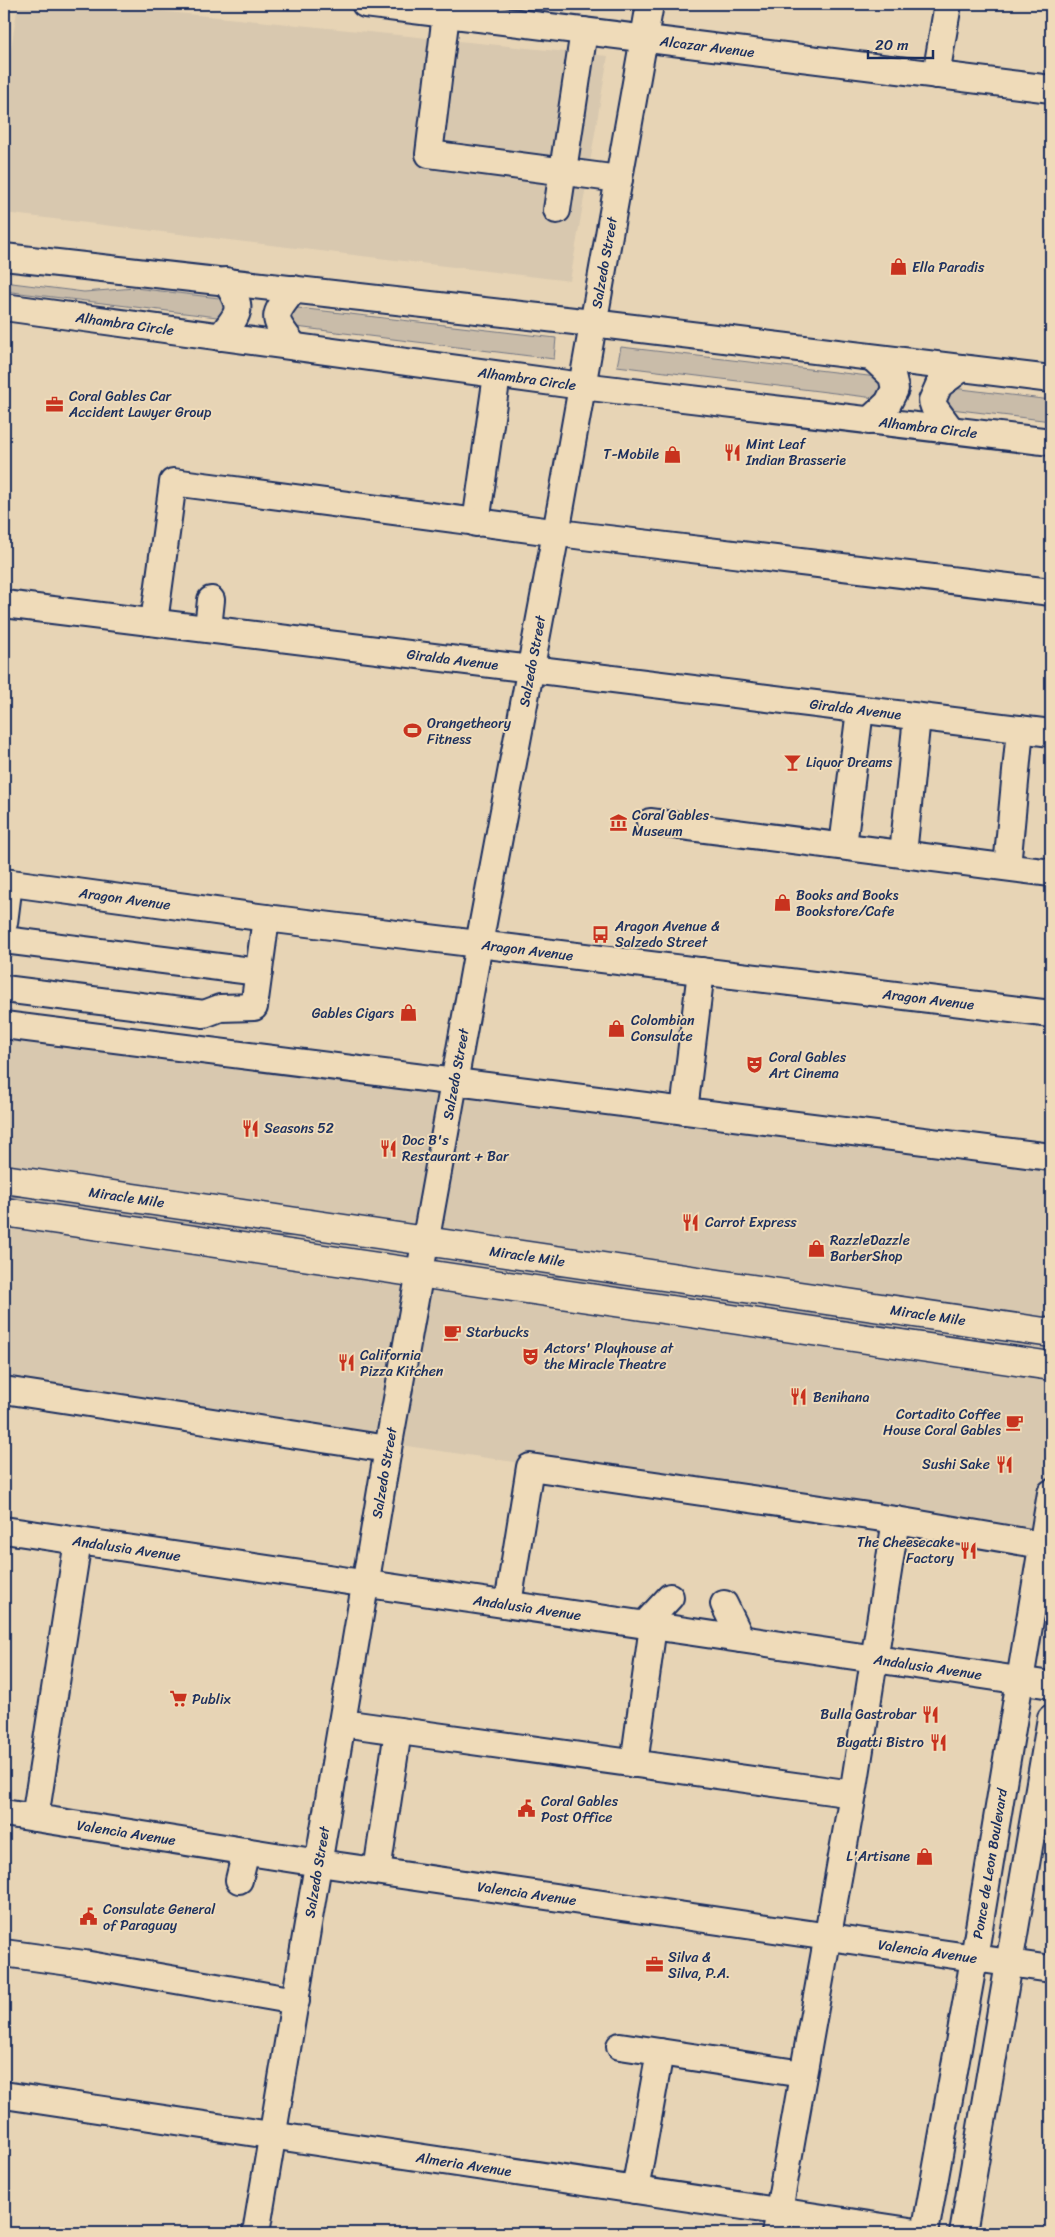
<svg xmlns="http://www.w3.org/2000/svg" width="1055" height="2237" font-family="Sriracha,sans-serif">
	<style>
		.built { fill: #d8c8af }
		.green { fill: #c9bca9; stroke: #727684 }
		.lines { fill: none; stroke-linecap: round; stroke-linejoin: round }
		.minor-casing { stroke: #1b2f5e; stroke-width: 30 }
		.major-casing { stroke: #1b2f5e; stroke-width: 31 }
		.minor { stroke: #efdbb9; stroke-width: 26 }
		.major { stroke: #efdbb9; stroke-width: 28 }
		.labels { text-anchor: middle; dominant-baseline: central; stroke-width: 4; stroke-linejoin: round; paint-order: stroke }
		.street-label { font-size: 14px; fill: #1b2f5e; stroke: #efdbb9 }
		.poi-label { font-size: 14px; fill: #1b2f5e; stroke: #efdbb9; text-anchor: start }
	</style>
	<rect width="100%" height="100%" fill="#e7d4b5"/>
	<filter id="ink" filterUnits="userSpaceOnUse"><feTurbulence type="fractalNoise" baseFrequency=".02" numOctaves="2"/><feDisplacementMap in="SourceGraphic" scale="10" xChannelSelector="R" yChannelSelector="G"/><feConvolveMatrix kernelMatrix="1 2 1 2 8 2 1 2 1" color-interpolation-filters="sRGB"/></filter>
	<g filter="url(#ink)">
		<g class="built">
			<path d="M18 4H88L608 56 570 281 4 213V95Z"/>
			<path d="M4 1024 1051 1155V1542L4 1386Z"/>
		</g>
		<g class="green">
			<path d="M4 282 84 292 135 288 219 298 225 302 224 314 217 317 4 291Z"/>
			<path d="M298 308 556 338 554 359 296 327 288 317 291 311Z"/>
			<path d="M621 347 877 377 885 389 875 398 617 366Z"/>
			<path d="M953 388 1051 400V421L951 409 945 405 947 392Z"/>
			<path d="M38 1195 102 1204 100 1214 10 1201 11 1197Z"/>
			<path d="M117 1207 292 1233V1236L262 1238 116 1216Z"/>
			<path d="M581 1275 751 1299 750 1309 552 1280V1277Z"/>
			<path d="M766 1302 900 1324 868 1326 765 1311Z"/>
		</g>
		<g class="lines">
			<defs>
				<g id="minor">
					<path id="s1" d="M365 4 1051 89"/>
					<path d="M446 14 429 154 619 179"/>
					<path d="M936 75 948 4"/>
					<path d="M557 210 584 31"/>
					<path d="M4 257 592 323 1051 379"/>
					<path d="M294 289C271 318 272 317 294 346"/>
					<path id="s2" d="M4 307 582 386 1051 442"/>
					<path d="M220 337C240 312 244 310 226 281"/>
					<path d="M869 421 888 403 895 389 892 376 873 358"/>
					<path d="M951 430 934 407 932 401 939 385 962 368"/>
					<path d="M476 523 497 375"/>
					<path id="s3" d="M4 604 1051 733"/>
					<path d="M154 622 173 482 583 536 1051 592"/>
					<path d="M208 628 211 600"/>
					<path d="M650 822 1051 873"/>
					<path d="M843 846 860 710"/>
					<path d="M903 854 917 717"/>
					<path d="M1007 867 1020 729"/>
					<path id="s4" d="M4 882 266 918 1051 1014"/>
					<path d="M4 923 9 883"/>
					<path d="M4 940 259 972"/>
					<path d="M4 989 204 1014 220 1008 254 1007 266 918"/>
					<path d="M4 1025 1051 1157"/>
					<path d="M684 1111 701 971"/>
					<path d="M4 1390 388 1449"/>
					<path id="s5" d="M4 1530 1051 1685"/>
					<path d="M508 1604 530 1467 896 1520 1042 1545"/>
					<path d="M724 1604 741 1639"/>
					<path d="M644 1625 670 1597"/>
					<path d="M342 1723 853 1794"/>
					<path d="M634 1764 653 1626"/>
					<path id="s6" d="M4 1813 319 1863 1051 1969"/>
					<path d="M35 1818 78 1541"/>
					<path d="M377 1871 398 1731"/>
					<path d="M239 1880 246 1851"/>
					<path d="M4 1953 84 1964 296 2001"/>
					<path d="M620 2046 803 2074"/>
					<path id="s7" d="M4 2095 923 2233"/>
					<path d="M635 2190 660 2052"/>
					<path id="s8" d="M256 2233 388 1449 479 944 556 533 650 4"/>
					<path d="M775 2233 853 1794 896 1520"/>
					<path id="s9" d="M925 2233 971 1976 1051 1493"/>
					<path d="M963 2233 1051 1718"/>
				</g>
				<g id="major">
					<path id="s10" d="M4 1179 1051 1333"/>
					<path d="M4 1212 1051 1366"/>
				</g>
			</defs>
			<use href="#minor" class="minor-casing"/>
			<use href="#major" class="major-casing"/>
			<use href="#minor" class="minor"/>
			<use href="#major" class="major"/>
		</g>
	</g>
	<defs>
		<symbol id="shop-bare" viewBox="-9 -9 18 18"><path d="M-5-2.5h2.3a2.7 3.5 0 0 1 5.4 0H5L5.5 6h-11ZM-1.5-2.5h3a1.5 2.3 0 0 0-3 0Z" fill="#c8321e" stroke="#efdbb9" stroke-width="2.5" paint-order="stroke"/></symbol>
		<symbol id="office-bare" viewBox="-9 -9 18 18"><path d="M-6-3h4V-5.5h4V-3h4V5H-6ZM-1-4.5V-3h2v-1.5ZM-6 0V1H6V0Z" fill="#c8321e" stroke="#efdbb9" stroke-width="2.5" paint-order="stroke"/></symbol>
		<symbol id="restaurant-bare" viewBox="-9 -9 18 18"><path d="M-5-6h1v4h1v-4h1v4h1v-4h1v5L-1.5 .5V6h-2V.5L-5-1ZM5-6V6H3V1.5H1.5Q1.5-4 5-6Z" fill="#c8321e" stroke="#efdbb9" stroke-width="2.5" paint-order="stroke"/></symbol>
		<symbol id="stadium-bare" viewBox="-9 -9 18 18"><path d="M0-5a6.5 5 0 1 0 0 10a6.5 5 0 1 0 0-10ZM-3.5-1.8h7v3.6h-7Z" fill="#c8321e" stroke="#efdbb9" stroke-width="2.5" paint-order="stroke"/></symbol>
		<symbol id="bar-bare" viewBox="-9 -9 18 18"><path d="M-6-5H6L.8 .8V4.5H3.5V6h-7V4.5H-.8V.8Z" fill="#c8321e" stroke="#efdbb9" stroke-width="2.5" paint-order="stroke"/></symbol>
		<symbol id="museum-bare" viewBox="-9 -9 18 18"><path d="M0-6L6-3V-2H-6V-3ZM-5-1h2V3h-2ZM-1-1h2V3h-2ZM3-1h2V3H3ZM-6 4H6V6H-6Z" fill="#c8321e" stroke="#efdbb9" stroke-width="2.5" paint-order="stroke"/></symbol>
		<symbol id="bus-bare" viewBox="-9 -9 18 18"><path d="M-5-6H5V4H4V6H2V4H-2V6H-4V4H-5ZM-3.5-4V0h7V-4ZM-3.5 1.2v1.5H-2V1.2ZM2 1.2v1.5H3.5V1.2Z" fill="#c8321e" stroke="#efdbb9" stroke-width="2.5" paint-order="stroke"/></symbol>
		<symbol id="theatre-bare" viewBox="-9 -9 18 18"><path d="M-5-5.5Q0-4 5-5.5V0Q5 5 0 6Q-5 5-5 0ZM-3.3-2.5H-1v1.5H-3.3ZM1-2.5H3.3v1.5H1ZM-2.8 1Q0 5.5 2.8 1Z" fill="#c8321e" stroke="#efdbb9" stroke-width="2.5" paint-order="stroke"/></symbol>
		<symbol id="cafe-bare" viewBox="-9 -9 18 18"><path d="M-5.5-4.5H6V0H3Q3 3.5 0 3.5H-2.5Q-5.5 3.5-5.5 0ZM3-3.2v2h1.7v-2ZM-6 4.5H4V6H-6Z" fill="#c8321e" stroke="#efdbb9" stroke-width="2.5" paint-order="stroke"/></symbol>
		<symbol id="supermarket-bare" viewBox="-9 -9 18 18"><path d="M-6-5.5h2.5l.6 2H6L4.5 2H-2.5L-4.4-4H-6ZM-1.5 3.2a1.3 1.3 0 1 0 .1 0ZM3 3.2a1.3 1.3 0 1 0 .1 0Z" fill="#c8321e" stroke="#efdbb9" stroke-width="2.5" paint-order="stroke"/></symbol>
		<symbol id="civic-bare" viewBox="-9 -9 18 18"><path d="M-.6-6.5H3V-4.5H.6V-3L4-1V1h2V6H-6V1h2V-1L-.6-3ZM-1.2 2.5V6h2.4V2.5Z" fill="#c8321e" stroke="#efdbb9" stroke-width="2.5" paint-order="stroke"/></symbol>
	</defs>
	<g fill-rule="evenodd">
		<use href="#shop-bare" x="886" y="254" width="25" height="25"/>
		<use href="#office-bare" x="42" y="392" width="25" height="25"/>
		<use href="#restaurant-bare" x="720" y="440" width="25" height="25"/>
		<use href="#shop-bare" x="660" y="442" width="25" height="25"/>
		<use href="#stadium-bare" x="400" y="718" width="25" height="25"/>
		<use href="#bar-bare" x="780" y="750" width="25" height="25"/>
		<use href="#museum-bare" x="606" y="810" width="25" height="25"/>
		<use href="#shop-bare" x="770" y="890" width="25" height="25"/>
		<use href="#bus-bare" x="588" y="922" width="25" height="25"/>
		<use href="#shop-bare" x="396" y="1000" width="25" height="25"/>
		<use href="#shop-bare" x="604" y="1016" width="25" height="25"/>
		<use href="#theatre-bare" x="742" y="1052" width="25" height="25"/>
		<use href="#restaurant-bare" x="238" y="1116" width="25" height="25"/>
		<use href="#restaurant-bare" x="376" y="1136" width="25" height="25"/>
		<use href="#restaurant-bare" x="678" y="1210" width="25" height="25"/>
		<use href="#shop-bare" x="804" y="1236" width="25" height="25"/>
		<use href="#cafe-bare" x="440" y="1320" width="25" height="25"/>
		<use href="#theatre-bare" x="518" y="1344" width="25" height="25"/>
		<use href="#restaurant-bare" x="334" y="1350" width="25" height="25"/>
		<use href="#restaurant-bare" x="786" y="1384" width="25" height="25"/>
		<use href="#cafe-bare" x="1002" y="1410" width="25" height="25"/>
		<use href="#restaurant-bare" x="992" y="1452" width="25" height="25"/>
		<use href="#restaurant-bare" x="956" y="1538" width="25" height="25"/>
		<use href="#supermarket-bare" x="166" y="1686" width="25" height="25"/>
		<use href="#restaurant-bare" x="918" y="1702" width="25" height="25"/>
		<use href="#restaurant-bare" x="926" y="1730" width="25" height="25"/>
		<use href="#civic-bare" x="514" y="1796" width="25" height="25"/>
		<use href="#shop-bare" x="912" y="1844" width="25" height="25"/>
		<use href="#civic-bare" x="76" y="1904" width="25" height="25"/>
		<use href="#office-bare" x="642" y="1952" width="25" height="25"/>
	</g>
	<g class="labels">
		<g class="street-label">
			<text stroke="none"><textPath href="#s1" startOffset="345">Alcazar Avenue</textPath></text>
			<text stroke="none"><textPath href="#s8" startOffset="2001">Salzedo Street</textPath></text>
			<text stroke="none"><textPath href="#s2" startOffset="122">Alhambra Circle</textPath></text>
			<text stroke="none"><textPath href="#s2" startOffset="528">Alhambra Circle</textPath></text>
			<text stroke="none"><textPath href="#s2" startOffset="932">Alhambra Circle</textPath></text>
			<text stroke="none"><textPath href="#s3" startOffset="452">Giralda Avenue</textPath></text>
			<text stroke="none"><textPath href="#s8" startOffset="1596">Salzedo Street</textPath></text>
			<text stroke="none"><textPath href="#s3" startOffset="858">Giralda Avenue</textPath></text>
			<text stroke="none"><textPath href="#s4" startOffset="122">Aragon Avenue</textPath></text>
			<text stroke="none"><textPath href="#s4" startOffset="528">Aragon Avenue</textPath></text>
			<text stroke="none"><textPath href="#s4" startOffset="932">Aragon Avenue</textPath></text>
			<text stroke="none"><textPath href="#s8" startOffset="1176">Salzedo Street</textPath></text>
			<text stroke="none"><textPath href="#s10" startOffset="124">Miracle Mile</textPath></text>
			<text stroke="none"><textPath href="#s10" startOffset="529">Miracle Mile</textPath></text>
			<text stroke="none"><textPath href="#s10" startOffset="934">Miracle Mile</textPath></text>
			<text stroke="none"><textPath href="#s8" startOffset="771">Salzedo Street</textPath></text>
			<text stroke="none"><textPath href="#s5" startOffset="124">Andalusia Avenue</textPath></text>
			<text stroke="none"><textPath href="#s5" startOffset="529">Andalusia Avenue</textPath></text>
			<text stroke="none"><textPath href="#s5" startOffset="934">Andalusia Avenue</textPath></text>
			<text stroke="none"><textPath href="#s6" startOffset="124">Valencia Avenue</textPath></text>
			<text stroke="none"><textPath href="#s9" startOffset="375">Ponce de Leon Boulevard</textPath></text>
			<text stroke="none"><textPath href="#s8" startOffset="366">Salzedo Street</textPath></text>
			<text stroke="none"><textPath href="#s6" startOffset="529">Valencia Avenue</textPath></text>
			<text stroke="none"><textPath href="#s6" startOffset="934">Valencia Avenue</textPath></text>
			<text stroke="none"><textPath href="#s7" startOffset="465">Almeria Avenue</textPath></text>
		</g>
		<g class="poi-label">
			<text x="912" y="267">Ella Paradis</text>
			<text x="69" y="396">Coral Gables Car<tspan x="69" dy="16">Accident Lawyer Group</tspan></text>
			<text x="746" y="444">Mint Leaf<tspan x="746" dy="16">Indian Brasserie</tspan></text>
			<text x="659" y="454" text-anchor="end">T-Mobile</text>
			<text x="427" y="723">Orangetheory<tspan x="427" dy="16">Fitness</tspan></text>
			<text x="806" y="762">Liquor Dreams</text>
			<text x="632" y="815">Coral Gables<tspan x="632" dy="16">Museum</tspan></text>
			<text x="796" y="895">Books and Books<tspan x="796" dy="16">Bookstore/Cafe</tspan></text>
			<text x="615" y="926">Aragon Avenue &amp;<tspan x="615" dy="16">Salzedo Street</tspan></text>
			<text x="394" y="1013" text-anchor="end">Gables Cigars</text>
			<text x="631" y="1020">Colombian<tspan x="631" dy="16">Consulate</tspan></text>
			<text x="769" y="1057">Coral Gables<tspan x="769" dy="16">Art Cinema</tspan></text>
			<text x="264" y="1128">Seasons 52</text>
			<text x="402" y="1140">Doc B's<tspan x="402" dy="16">Restaurant + Bar</tspan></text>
			<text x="705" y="1222">Carrot Express</text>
			<text x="830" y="1240">RazzleDazzle<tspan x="830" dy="16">BarberShop</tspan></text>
			<text x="466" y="1332">Starbucks</text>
			<text x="544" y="1348">Actors' Playhouse at<tspan x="544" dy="16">the Miracle Theatre</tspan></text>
			<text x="360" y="1355">California<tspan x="360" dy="16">Pizza Kitchen</tspan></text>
			<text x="813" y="1397">Benihana</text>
			<text x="1001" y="1414" text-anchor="end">Cortadito Coffee<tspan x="1001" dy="16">House Coral Gables</tspan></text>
			<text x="990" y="1464" text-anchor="end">Sushi Sake</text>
			<text x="954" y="1542" text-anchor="end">The Cheesecake<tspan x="954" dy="16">Factory</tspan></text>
			<text x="192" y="1699">Publix</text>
			<text x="916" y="1714" text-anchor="end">Bulla Gastrobar</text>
			<text x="924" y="1742" text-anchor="end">Bugatti Bistro</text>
			<text x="541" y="1801">Coral Gables<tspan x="541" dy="16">Post Office</tspan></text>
			<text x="910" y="1856" text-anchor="end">L'Artisane</text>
			<text x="103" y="1909">Consulate General<tspan x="103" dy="16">of Paraguay</tspan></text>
			<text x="668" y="1957">Silva &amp;<tspan x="668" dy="16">Silva, P.A.</tspan></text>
		</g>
	</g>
	<rect width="1055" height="2237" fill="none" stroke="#efdbb9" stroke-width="20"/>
	<rect x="10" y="10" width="1035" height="2217" fill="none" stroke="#1b2f5e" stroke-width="2" filter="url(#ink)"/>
	<path d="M868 50v8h65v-8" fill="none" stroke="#1b2f5e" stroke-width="2.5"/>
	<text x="875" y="50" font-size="15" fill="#1b2f5e" stroke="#efdbb9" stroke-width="4" paint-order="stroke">20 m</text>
</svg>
